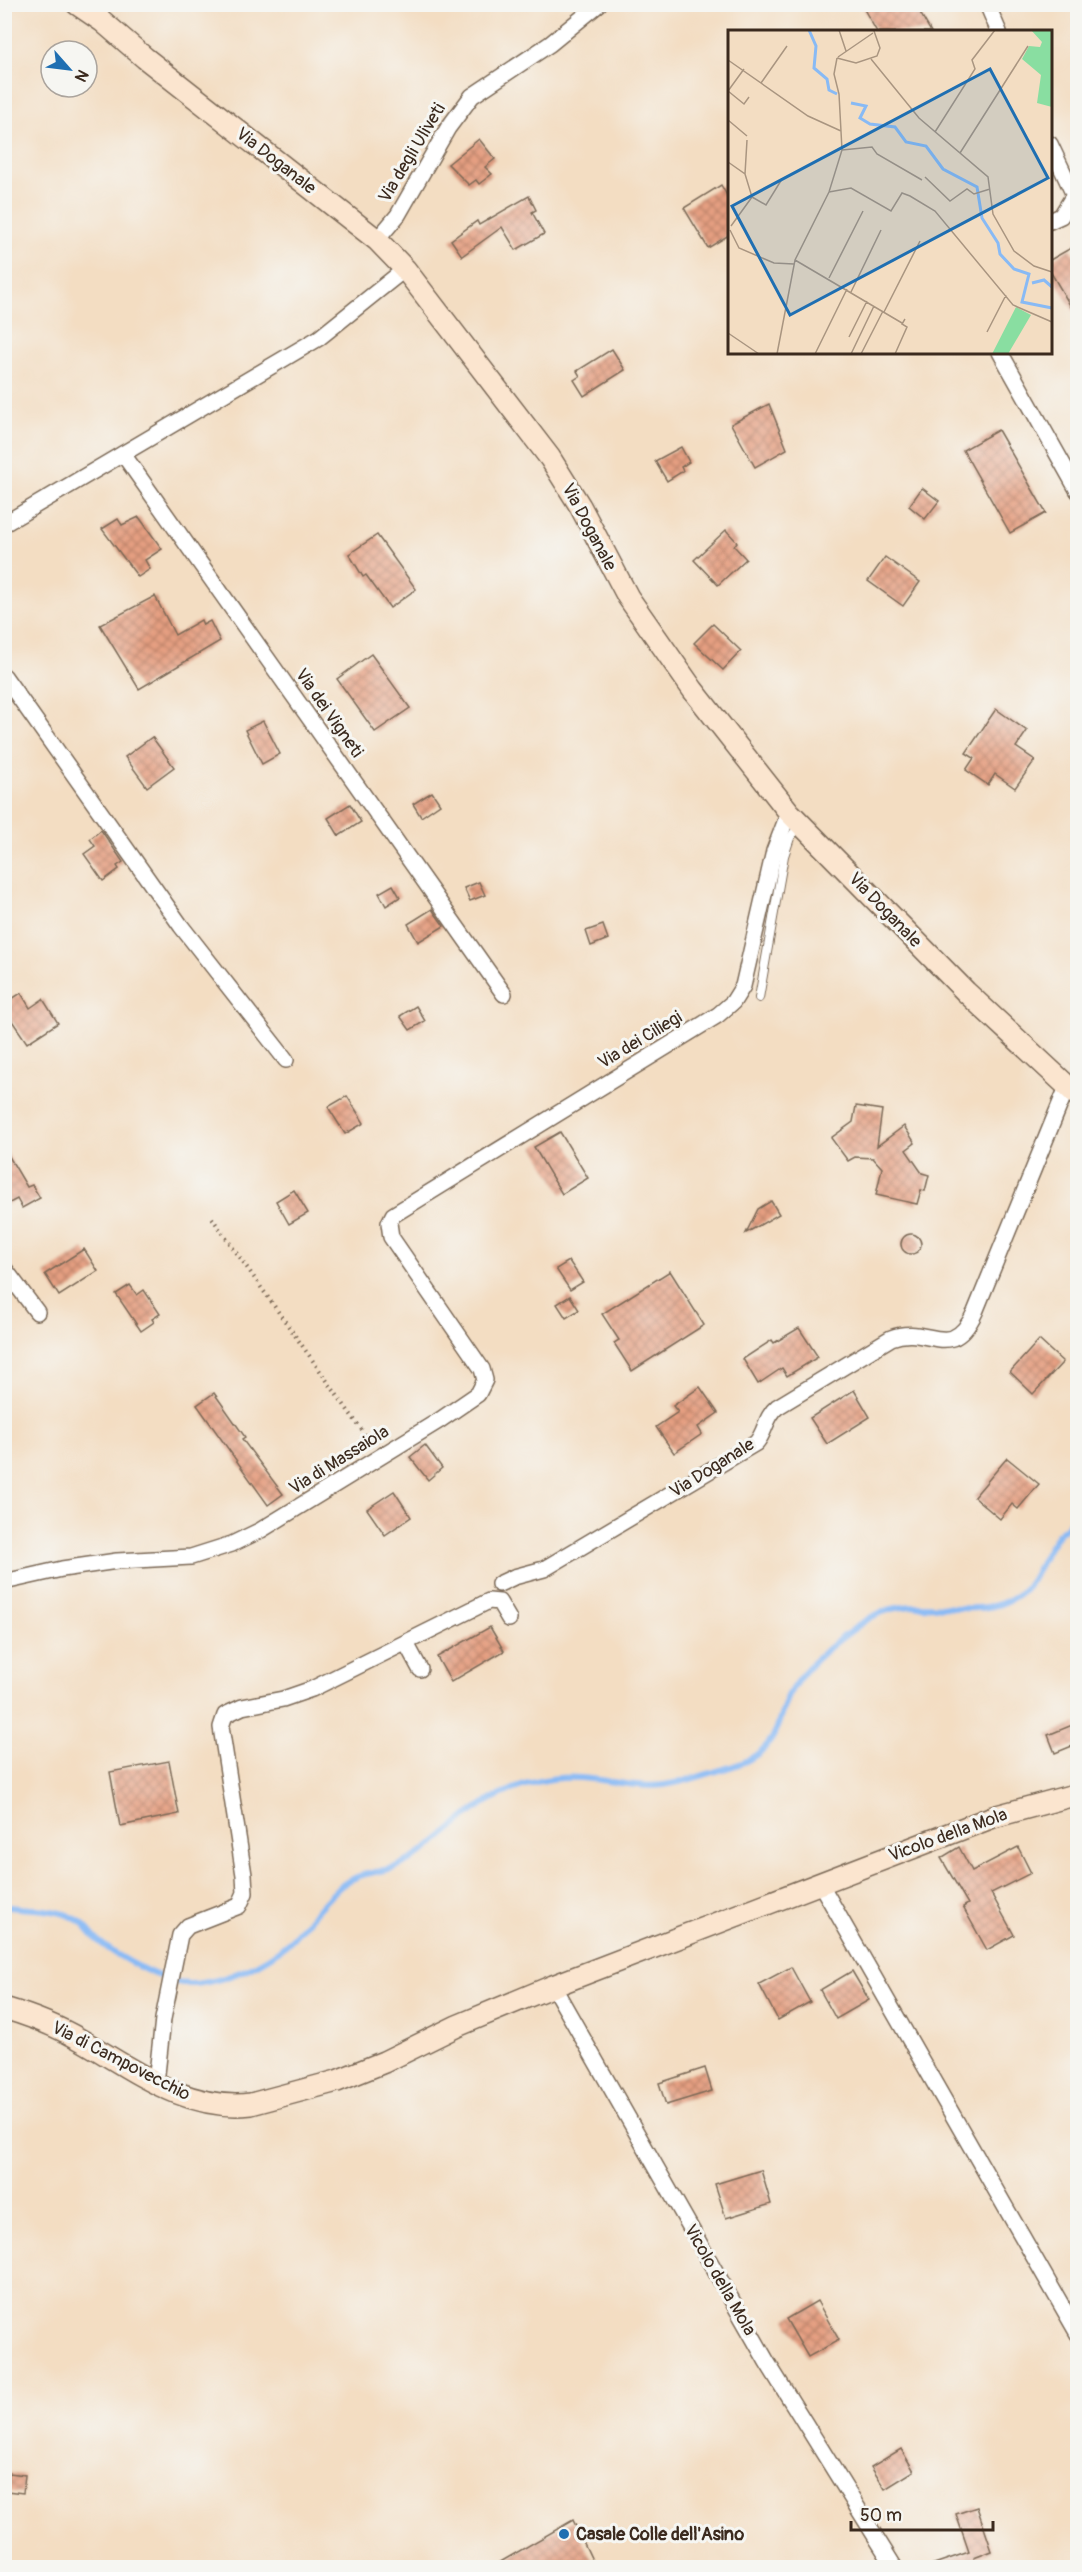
<svg xmlns="http://www.w3.org/2000/svg" width="1082" height="2572" font-family="Pangolin,sans-serif">
	<style>
		.lines { fill: none; stroke-linecap: round; stroke-linejoin: round }
		.stream { stroke: #88baf5; stroke-width: 6 }
		.building { fill: url(#building-cross-hatch) }
		.lane-casing { stroke: #7b6957; stroke-width: 10 }
		.street-casing { stroke: #7b6957; stroke-width: 18 }
		.secondary-casing { stroke: #7b6957; stroke-width: 24 }
		.path { stroke: #7b6957; stroke-width: 4; stroke-dasharray: 1.5 4.5; stroke-linecap: butt }
		.lane { stroke: #fff; stroke-width: 8 }
		.street { stroke: #fff; stroke-width: 15 }
		.secondary { stroke: #fbe5cf; stroke-width: 21 }
		.poi-dot { fill: #1f6fb2; stroke: #f6f6f2; stroke-width: 2 }
		.labels { text-anchor: middle; dominant-baseline: central; stroke-width: 6; stroke-linejoin: round; paint-order: stroke }
		.street-label { font-size: 18px; fill: #3b2a1e; stroke: #f6f6f2 }
		.poi-label { font-size: 18px; font-weight: bold; fill: #3b2a1e; stroke: #f6f6f2; text-anchor: start }
		.inset-river { fill: none; stroke: #88baf5; stroke-width: 3 }
		.inset-road { fill: none; stroke: #a99580; stroke-width: 1.5 }
		.view { fill: #1f6fb2; fill-opacity: 0.15; stroke: #1f6fb2; stroke-width: 3 }
		.inset-edge { fill: none; stroke: #3b2a1e; stroke-width: 3 }
	</style>
	<defs>
		<pattern id="building-cross-hatch" width="8" height="8" patternUnits="userSpaceOnUse" patternTransform="scale(1.5)"><rect width="8" height="8" fill="#e59f81"/><path d="M0 0l8 8M0 8l8-8" fill="none" stroke="#bb8269"/></pattern>
	</defs>
	<rect width="100%" height="100%" fill="#f6f6f2"/>
	<filter id="ink" filterUnits="userSpaceOnUse"><feTurbulence type="fractalNoise" baseFrequency=".0167" numOctaves="2"/><feDisplacementMap in="SourceGraphic" scale="12" xChannelSelector="R" yChannelSelector="G"/><feConvolveMatrix kernelMatrix="1 2 1 2 8 2 1 2 1" color-interpolation-filters="sRGB"/></filter>
	<filter id="wash" filterUnits="userSpaceOnUse"><feTurbulence type="fractalNoise" baseFrequency=".008" numOctaves="4" result="noise"/><feDisplacementMap in="SourceGraphic" scale="24" xChannelSelector="R" yChannelSelector="G"/><feGaussianBlur stdDeviation="1.35" result="paint"/><feColorMatrix in="noise" values="0 0 0 0 0 0 0 0 0 0 0 0 0 0 0 0 0 1.4 0 .05"/><feComposite in="paint" operator="in"/></filter>
	<g filter="url(#wash)">
		<rect width="100%" height="100%" fill="#f3ddc2"/>
		<g class="lines">
			<path class="stream" d="M4 1906C29 1911 57 1906 79 1921 86 1926 91 1934 97 1940 117 1957 169 1986 195 1984 226 1981 265 1964 288 1943 306 1925 321 1903 341 1886 359 1871 380 1874 400 1865 438 1848 463 1812 500 1795 525 1783 554 1776 581 1778 609 1780 636 1788 664 1785 681 1783 698 1777 714 1772 726 1768 740 1765 750 1759 785 1738 775 1715 792 1689 808 1662 837 1641 862 1623 915 1585 971 1627 1016 1596 1036 1583 1039 1561 1052 1543 1058 1532 1069 1524 1078 1514"/>
		</g>
		<g id="blocks">
			<g class="building">
				<path d="M861 4H915L931 32H877Z"/>
				<path d="M479 139 495 159 485 167 492 174 479 184 476 180 469 185 448 164Z"/>
				<path d="M721 185 729 199V235L708 248 684 208Z"/>
				<path d="M529 196 536 210 532 212 544 234 516 250 502 227 462 256 451 240 477 221 479 225Z"/>
				<path d="M1071 248 1077 259V317L1050 271V260Z"/>
				<path d="M612 349 625 370 584 396 574 380 580 376 577 371Z"/>
				<path d="M769 404 787 449 755 467 731 424Z"/>
				<path d="M998 430 1046 513 1010 533 963 450Z"/>
				<path d="M681 447 689 462 681 467 683 471 667 481 655 461Z"/>
				<path d="M922 488 939 501 925 519 909 506Z"/>
				<path d="M139 517 162 549 145 560 150 569 138 577 102 529 118 519 122 525Z"/>
				<path d="M726 530 737 542 734 546 746 559 718 585 694 560Z"/>
				<path d="M377 535 416 589 390 608 366 575 363 577 349 554Z"/>
				<path d="M885 557 920 582 903 606 868 581Z"/>
				<path d="M155 596 175 635 201 620 203 625 210 621 220 641 139 689 100 625Z"/>
				<path d="M713 624 741 651 723 670 694 643Z"/>
				<path d="M371 654 410 708 375 732 337 679Z"/>
				<path d="M996 709 1027 731 1016 747 1035 760 1015 788 995 774 988 785 966 770 974 758 966 753Z"/>
				<path d="M263 721 280 754 262 764 245 730Z"/>
				<path d="M152 737 174 767 147 787 125 757Z"/>
				<path d="M432 792 440 804 421 817 413 804Z"/>
				<path d="M350 804 361 822 339 836 328 818Z"/>
				<path d="M101 830 123 862 117 866 119 869 103 881 84 854 95 846 90 839Z"/>
				<path d="M479 882 485 895 470 901 464 888Z"/>
				<path d="M393 885 400 897 386 906 379 893Z"/>
				<path d="M432 909 444 926 418 942 408 924Z"/>
				<path d="M603 925 608 939 591 946 586 931Z"/>
				<path d="M21 993 30 1008 43 999 58 1023 27 1043 4 1009V1004Z"/>
				<path d="M416 1006 425 1021 410 1030 400 1016Z"/>
				<path d="M347 1096 364 1123 345 1134 328 1107Z"/>
				<path d="M856 1106 882 1110 877 1146 904 1126 915 1143 906 1150 922 1173 929 1175 925 1191 921 1190 917 1204 876 1195 882 1168 873 1158 855 1157 848 1161 831 1138 853 1122Z"/>
				<path d="M560 1132 588 1178 562 1194 534 1147Z"/>
				<path d="M4 1148 27 1187 32 1185 40 1198 22 1208 17 1199 4 1206Z"/>
				<path d="M294 1190 308 1213 289 1224 276 1201Z"/>
				<path d="M771 1201 779 1214 746 1233 758 1209Z"/>
				<circle cx="911" cy="1244" r="10"/>
				<path d="M84 1249 98 1271 59 1296 45 1274Z"/>
				<path d="M569 1261 583 1282 570 1290 556 1269Z"/>
				<path d="M670 1271 704 1325 632 1371 614 1343 619 1340 602 1314Z"/>
				<path d="M130 1285 137 1295 144 1290 160 1314 152 1319 154 1322 141 1331 116 1294Z"/>
				<path d="M570 1296 579 1310 566 1318 557 1304Z"/>
				<path d="M799 1328 818 1357 787 1376 782 1368 758 1384 743 1359 772 1340 774 1343Z"/>
				<path d="M1039 1340 1063 1362 1033 1394 1010 1372Z"/>
				<path d="M700 1387 718 1413 698 1427 702 1434 674 1453 656 1427 678 1412 673 1406Z"/>
				<path d="M854 1390 870 1417 827 1444 810 1418Z"/>
				<path d="M214 1393 245 1437 242 1439 283 1494 268 1505 197 1405Z"/>
				<path d="M425 1445 442 1468 428 1480 410 1457Z"/>
				<path d="M1007 1458 1039 1484 1018 1509 1012 1504 1000 1519 974 1497Z"/>
				<path d="M394 1491 411 1517 385 1535 367 1509Z"/>
				<path d="M490 1627 504 1651 451 1682 437 1657Z"/>
				<path d="M1077 1723V1744L1055 1753 1048 1735Z"/>
				<path d="M169 1761 179 1814 120 1826 110 1772Z"/>
				<path d="M959 1847 972 1871 1018 1847 1031 1873 991 1893 1014 1935 987 1950 963 1907 968 1904 941 1858Z"/>
				<path d="M791 1967 810 2002 778 2020 759 1984Z"/>
				<path d="M852 1971 869 2000 836 2019 820 1990Z"/>
				<path d="M705 2068 712 2091 666 2105 659 2083Z"/>
				<path d="M761 2170 771 2204 726 2218 715 2184Z"/>
				<path d="M817 2301 839 2340 808 2357 786 2319Z"/>
				<path d="M901 2449 914 2471 885 2489 871 2467Z"/>
				<path d="M9 2473 25 2475 23 2493 7 2491Z"/>
				<path d="M977 2507 992 2551 974 2558 977 2568H931V2565L969 2552 956 2514Z"/>
				<path d="M573 2520 592 2560 578 2568H490Z"/>
			</g>
		</g>
	</g>
	<g filter="url(#ink)">
		<use href="#blocks" fill-opacity="0" stroke="#7b6957" stroke-width="1.5"/>
		<g class="lines">
			<defs>
				<path id="lane" d="M759 998 784 856 790 838 800 824"/>
				<g id="street">
					<path d="M987 4 999 32"/>
					<path d="M1050 144 1074 195 1078 193"/>
					<path d="M1050 221 1061 216 1074 195"/>
					<path d="M377 240 398 215 448 128 472 96 550 44 599 4"/>
					<path d="M1000 352 1078 491"/>
					<path d="M123 454 504 994"/>
					<path d="M4 524 319 338 405 269"/>
					<path d="M4 676 181 926 286 1060"/>
					<path d="M4 1268 37 1312"/>
					<path d="M4 1582 62 1569 117 1561 191 1557 232 1544 261 1530 440 1420 478 1394 485 1380 482 1369 391 1237 389 1223 393 1215 718 1015 733 1002 743 986 774 851 789 812"/>
					<path d="M499 1584 514 1577 544 1569 756 1443C766 1432 765 1417 777 1407L891 1338C928 1323 951 1364 975 1312L1067 1087"/>
					<path d="M406 1643 420 1669"/>
					<path d="M820 1883 1078 2334"/>
					<path d="M553 1986 767 2362 895 2568"/>
					<path d="M156 2083 163 2019 180 1935 188 1926 239 1906 245 1893 244 1875 221 1727 225 1715 242 1707 283 1699 312 1689 489 1601 499 1602 509 1619"/>
				</g>
				<g id="secondary">
					<path d="M77 4 102 21 145 58 377 240 405 269 550 458 580 506 628 597 693 690 789 812 966 992 1078 1096"/>
					<path d="M4 2008C31 2016 57 2026 81 2040 134 2070 187 2112 251 2104L337 2081 384 2062 457 2026 553 1986 993 1817 1078 1794"/>
				</g>
			</defs>
			<use href="#lane" class="lane-casing"/>
			<use href="#street" class="street-casing"/>
			<use href="#secondary" class="secondary-casing"/>
			<path class="path" d="M212 1218 371 1443"/>
			<use href="#lane" class="lane"/>
			<use href="#street" class="street"/>
			<use href="#secondary" class="secondary"/>
		</g>
	</g>
	<circle class="poi-dot" cx="564" cy="2534" r="6"/>
	<g class="labels">
		<g class="street-label">
			<text transform="translate(412 153) rotate(-59)">Via degli Uliveti</text>
			<text transform="translate(276 161) rotate(38)">Via Doganale</text>
			<text transform="translate(589 527) rotate(62)">Via Doganale</text>
			<text transform="translate(329 713) rotate(55)">Via dei Vigneti</text>
			<text transform="translate(885 910) rotate(46)">Via Doganale</text>
			<text transform="translate(640 1040) rotate(-31)">Via dei Ciliegi</text>
			<text transform="translate(339 1460) rotate(-32)">Via di Massaiola</text>
			<text transform="translate(712 1468) rotate(-32)">Via Doganale</text>
			<text transform="translate(948 1835) rotate(-20)">Vicolo della Mola</text>
			<text transform="translate(121 2061) rotate(27)">Via di Campovecchio</text>
			<text transform="translate(720 2280) rotate(60)">Vicolo della Mola</text>
		</g>
		<g class="poi-label">
			<text x="576" y="2534">Casale Colle dell'Asino</text>
		</g>
	</g>
	<g transform="translate(728 30)">
		<rect width="324" height="324" fill="#f3ddc2"/>
		<path d="M303 0H324V77L309 73 313 45 294 29 301 16 312 17 314 12ZM288 277 303 285 280 324H264Z" fill="#89dea1"/>
		<path class="inset-river" d="M81 0 88 16 86 38 99 49 101 60 109 64M123 73 138 76 132 88 142 94 167 97 178 112 198 116 215 139 249 157 254 188 270 213 272 224 286 239 301 244 294 272 324 278M304 253 316 250 324 257"/>
		<path class="inset-road" d="M111 0 118 21M110 27 145 3M109 28 128 33 149 26 152 18 146 1M143 29 191 88 260 147 265 184 286 221 306 236 324 242M0 30 80 86 113 101M33 53 59 16M0 61 16 74 21 67M0 61 16 39M0 90 19 106M207 102 247 39 244 30 267 0M114 120 144 117 149 124 194 150M232 123 300 16M0 132 17 144 24 167 3 196M17 144 19 110M197 147 222 171 239 159 246 164 262 159M101 162 123 158 163 181 174 163 182 166 207 181 285 275 324 292M24 167 38 175 54 149M2 200 11 218 46 233 66 234M67 230 174 293M101 248 135 181M123 262 153 200M156 282 192 211M259 302 278 265M0 303 31 324M121 307 139 271M49 324 67 230 101 162 114 120 111 64 106 44 109 28M87 324 119 259M123 324 146 276M133 324 155 281M167 324 179 297 174 294 177 289"/>
		<path class="view" d="M262 39 320 148 62 285 4 176Z"/>
		<rect width="324" height="324" class="inset-edge"/>
	</g>
	<rect width="1082" height="2572" fill="none" stroke="#f6f6f2" stroke-width="24"/>
	<g transform="translate(69 69) rotate(118)"><circle r="28" fill="#f6f6f2" stroke="#aba49d" stroke-width="1.5"/>
	<path d="M0-4.5L10 22L0 15L-10 22Z" fill="#1f6fb2"/>
	<text y="-9" font-size="16" font-weight="bold" text-anchor="middle" fill="#3b2a1e">N</text>
	</g>
	<path d="M851 2521v9h142v-9" fill="none" stroke="#3b2a1e" stroke-width="3"/>
	<text x="860" y="2521" font-size="18" fill="#3b2a1e" stroke="#f6f6f2" stroke-width="4.5" paint-order="stroke">50 m</text>
</svg>
